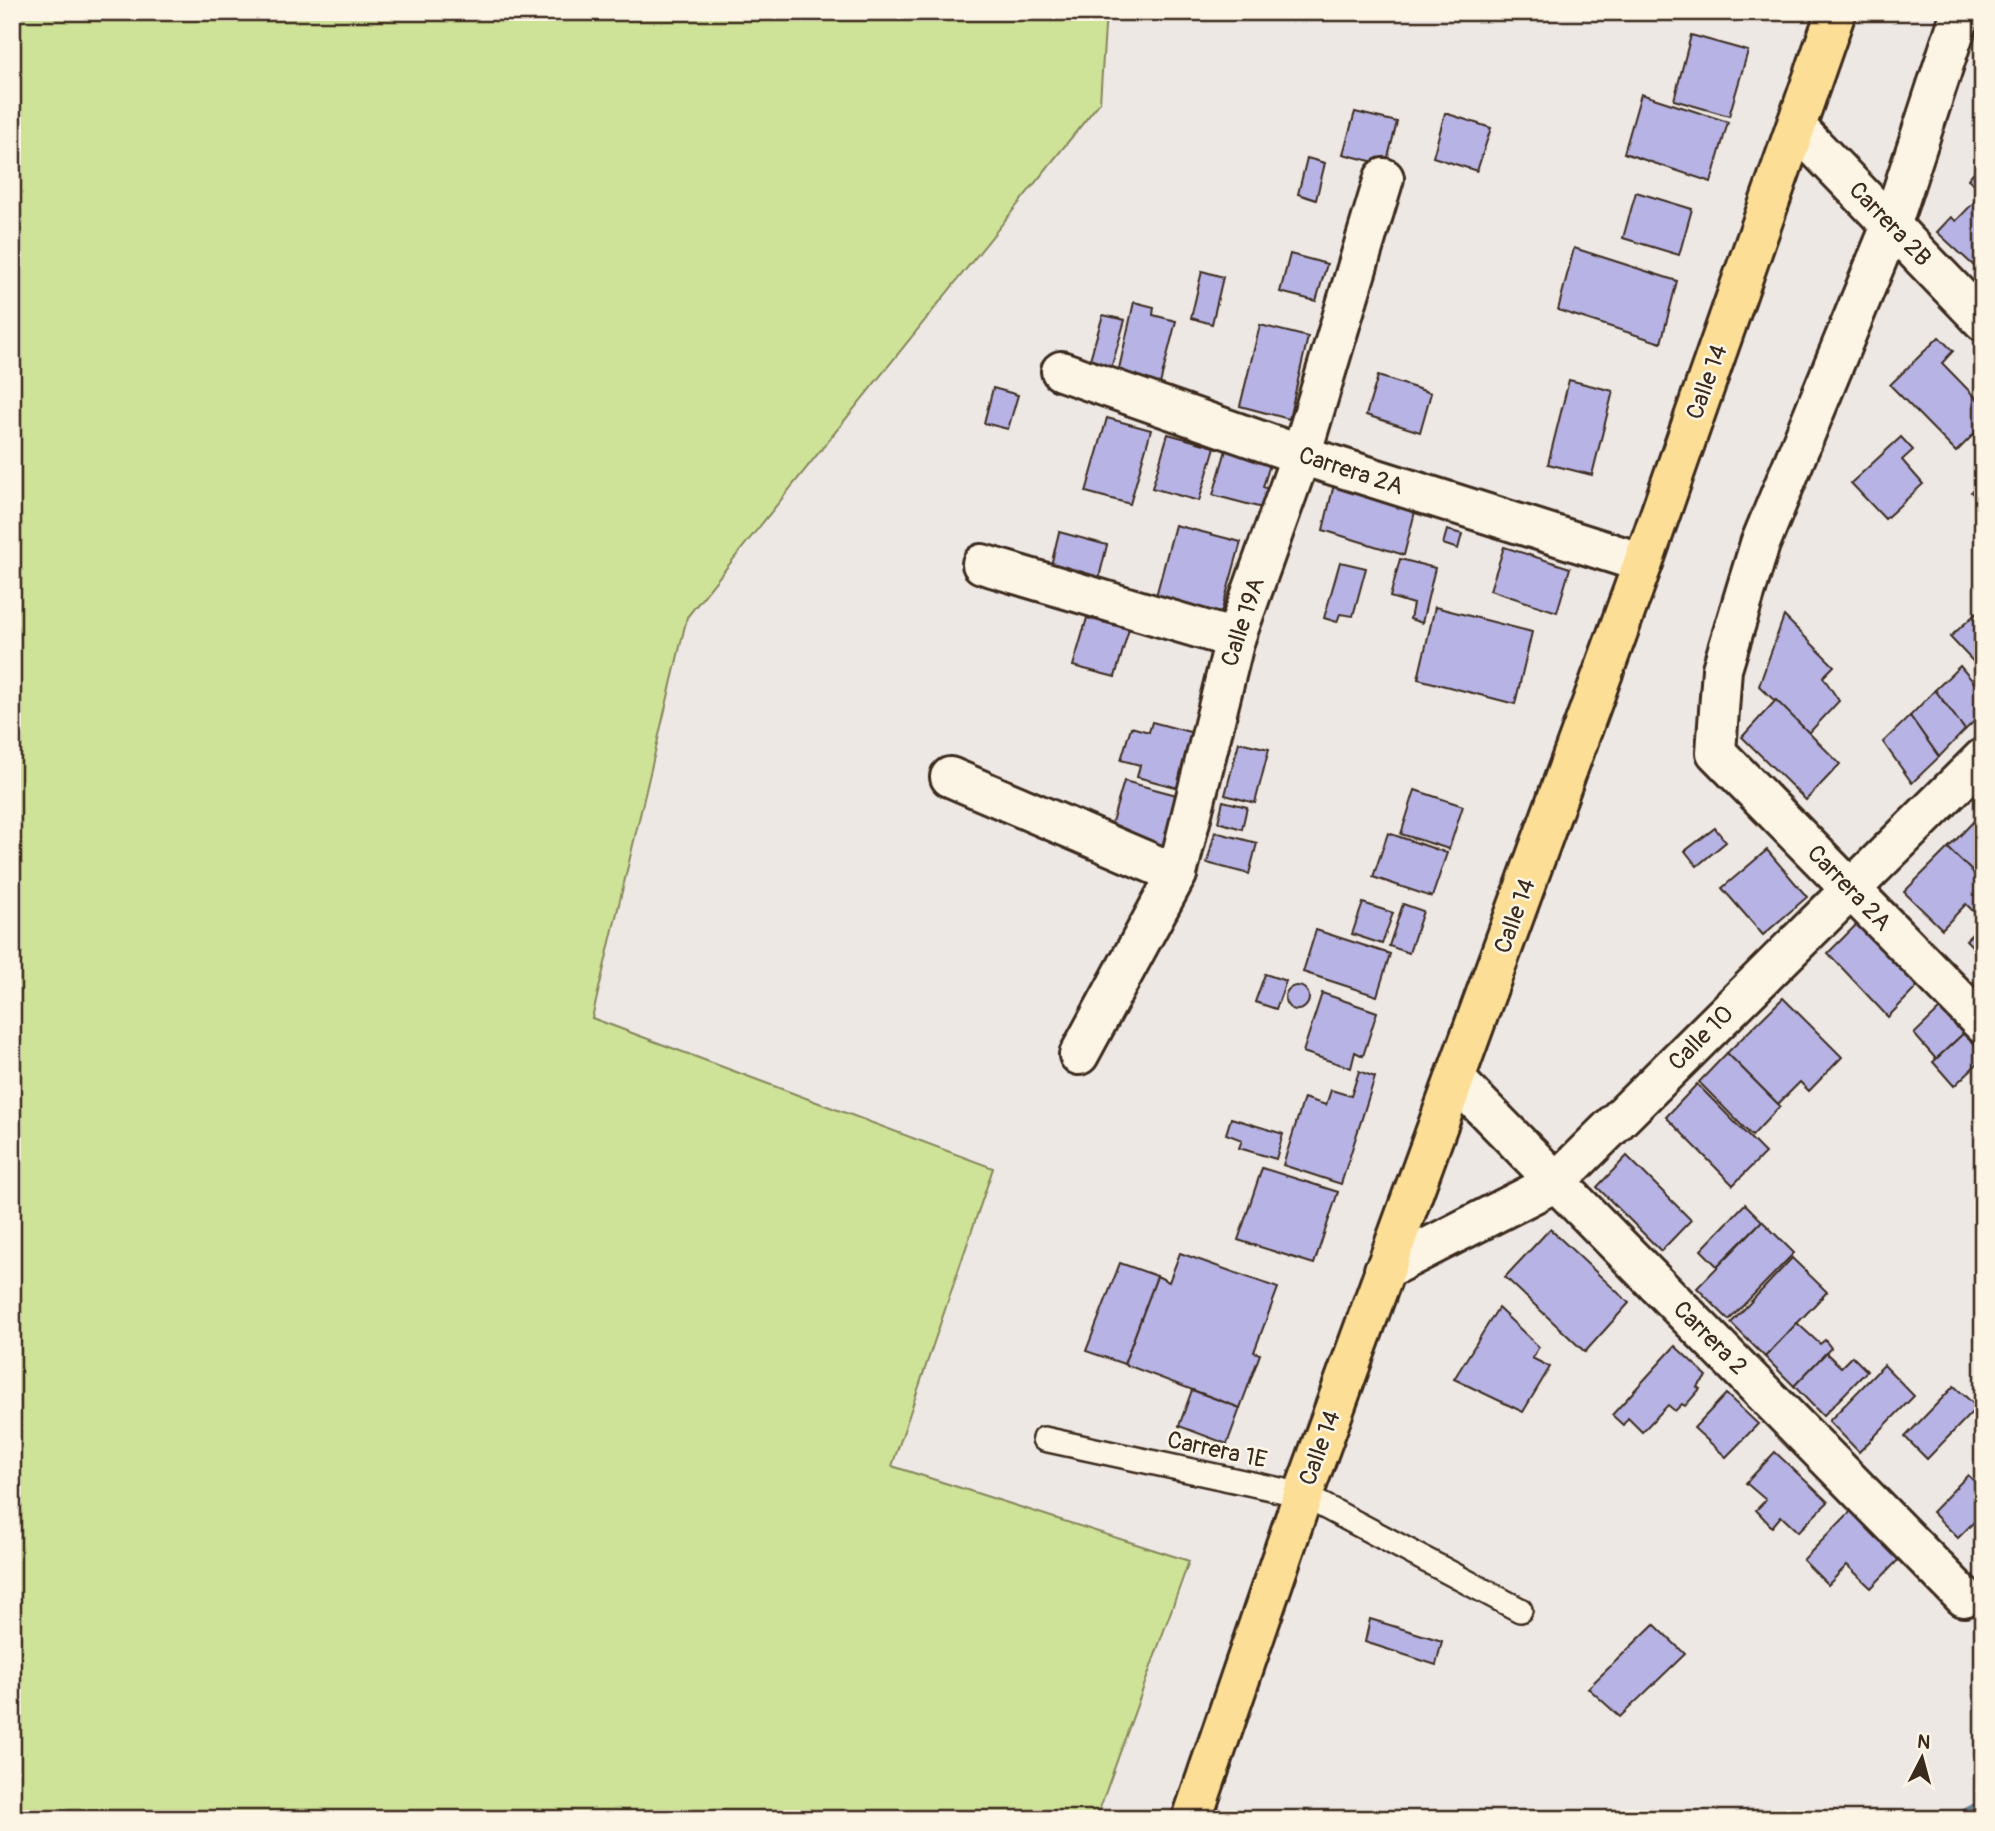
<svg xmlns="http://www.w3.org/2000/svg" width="1995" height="1831" font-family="Pangolin,sans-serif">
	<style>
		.green { fill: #cfe398; stroke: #85865b; stroke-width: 2 }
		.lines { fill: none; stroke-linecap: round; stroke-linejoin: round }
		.stream { stroke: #6a8999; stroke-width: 12 }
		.building { fill: #b7b4e5; stroke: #3b2a1e; stroke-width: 2 }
		.lane-casing { stroke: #3b2a1e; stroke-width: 28 }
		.street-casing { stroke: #3b2a1e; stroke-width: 44 }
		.highway-casing { stroke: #3b2a1e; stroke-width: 44 }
		.lane { stroke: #fcf5e5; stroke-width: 23 }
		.street { stroke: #fcf5e5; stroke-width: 38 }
		.highway { stroke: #fcde96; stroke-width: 38 }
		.labels { text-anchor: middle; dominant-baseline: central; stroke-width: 5; stroke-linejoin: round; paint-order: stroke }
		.street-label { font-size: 24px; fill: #3b2a1e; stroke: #fcf5e5 }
	</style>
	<rect width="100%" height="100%" fill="#eee8e5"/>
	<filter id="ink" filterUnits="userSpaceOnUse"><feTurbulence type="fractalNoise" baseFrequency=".0143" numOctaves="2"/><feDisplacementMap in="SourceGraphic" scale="14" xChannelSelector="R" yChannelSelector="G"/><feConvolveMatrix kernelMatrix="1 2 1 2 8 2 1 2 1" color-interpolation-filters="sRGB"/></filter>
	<g filter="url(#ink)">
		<path class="green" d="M12 12H1106L1100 102 687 617 592 1018 993 1168 892 1466 1189 1561 1096 1819H12Z"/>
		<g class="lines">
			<path class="stream" d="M1957 1819 1983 1805"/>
		</g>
		<g class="building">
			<path d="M1691 35 1748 51 1729 116 1674 100Z"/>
			<path d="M1641 94 1728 122 1711 182 1624 153Z"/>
			<path d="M1355 112 1397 122 1386 165 1343 154Z"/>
			<path d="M1445 113 1491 128 1477 171 1433 157Z"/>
			<path d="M1307 158 1325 163 1316 200 1298 194Z"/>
			<path d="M1983 161V192L1968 179Z"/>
			<path d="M1636 192 1692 209 1679 255 1623 238Z"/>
			<path d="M1978 198 1983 202V256L1974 266 1937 232 1951 217 1956 221Z"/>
			<path d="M1574 248 1677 281 1661 343 1558 310Z"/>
			<path d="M1290 254 1327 264 1316 301 1280 292Z"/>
			<path d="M1202 271 1223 277 1212 324 1191 318Z"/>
			<path d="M1134 302 1154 307 1153 315 1176 321 1160 384 1118 373Z"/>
			<path d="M1103 315 1125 320 1110 372 1088 366Z"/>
			<path d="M1260 325 1308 337 1289 419 1240 406Z"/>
			<path d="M1939 337 1953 351 1942 363 1979 401 1983 397V425L1956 452 1890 385Z"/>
			<path d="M1378 376 1431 393 1420 432 1366 415Z"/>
			<path d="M1569 380 1613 391 1592 475 1548 464Z"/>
			<path d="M993 388 1018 395 1008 429 984 423Z"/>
			<path d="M1107 418 1151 430 1130 504 1086 492Z"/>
			<path d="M1168 434 1215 447 1199 501 1152 488Z"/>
			<path d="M1901 437 1913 450 1902 460 1923 484 1885 519 1851 483Z"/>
			<path d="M1226 450 1271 461 1263 487 1271 490 1266 509 1213 495Z"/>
			<path d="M1335 480 1417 504 1404 555 1323 530Z"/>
			<path d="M1983 481V505L1971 492Z"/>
			<path d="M1175 525 1241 542 1221 613 1156 596Z"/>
			<path d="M1447 530 1462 534 1458 549 1443 544Z"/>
			<path d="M1059 532 1107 545 1097 586 1049 574Z"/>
			<path d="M1504 547 1570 568 1557 612 1490 590Z"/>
			<path d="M1400 559 1435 568 1422 623 1410 619 1413 604 1390 597Z"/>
			<path d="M1340 562 1366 568 1353 616 1340 614 1337 622 1324 618Z"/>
			<path d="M1435 607 1532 632 1515 704 1418 679Z"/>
			<path d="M1983 607V672L1950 637Z"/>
			<path d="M1784 616 1834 666 1823 677 1839 701 1809 733 1759 686Z"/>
			<path d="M1087 618 1129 629 1115 677 1073 666Z"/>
			<path d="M1960 666 1983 693V713L1965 730 1935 690Z"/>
			<path d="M1935 690 1965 730 1939 757 1910 716Z"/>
			<path d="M1776 700 1840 764 1806 800 1742 737Z"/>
			<path d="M1910 716 1939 757 1912 783 1883 742Z"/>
			<path d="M1152 722 1201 735 1186 790 1137 777 1140 765 1121 760 1131 727 1149 732Z"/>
			<path d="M1239 742 1269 749 1255 803 1225 795Z"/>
			<path d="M1124 781 1184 797 1170 848 1109 832Z"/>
			<path d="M1415 790 1463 806 1449 849 1401 834Z"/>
			<path d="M1223 801 1247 807 1242 829 1218 822Z"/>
			<path d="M1974 821 1983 830V867L1975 875 1948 848Z"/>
			<path d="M1715 828 1726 842 1697 866 1685 851Z"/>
			<path d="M1215 832 1257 843 1249 874 1207 863Z"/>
			<path d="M1388 833 1447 853 1432 897 1373 877Z"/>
			<path d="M1948 848 1983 882V895L1979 899 1983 902V909L1977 915 1966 904 1942 929 1904 892Z"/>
			<path d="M1767 850 1807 897 1763 935 1722 888Z"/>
			<path d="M1363 903 1393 913 1382 944 1352 934Z"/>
			<path d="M1403 904 1423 911 1409 953 1389 946Z"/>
			<path d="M1863 918 1919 985 1888 1017 1828 953Z"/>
			<path d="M1983 923V957L1966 940Z"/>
			<path d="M1316 930 1390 954 1377 996 1303 972Z"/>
			<path d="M1265 974 1286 981 1276 1009 1255 1002Z"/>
			<circle cx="1297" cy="998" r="12"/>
			<path d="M1322 993 1377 1012 1363 1056 1355 1052 1351 1068 1303 1052Z"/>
			<path d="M1783 998 1842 1057 1809 1091 1800 1082 1778 1104 1727 1053Z"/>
			<path d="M1942 1007 1965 1032 1936 1059 1914 1034Z"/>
			<path d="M1965 1032 1983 1053V1058L1954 1086 1933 1062Z"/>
			<path d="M1727 1053 1780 1106 1752 1136 1699 1082Z"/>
			<path d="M1359 1071 1375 1077 1341 1184 1283 1165 1304 1098 1326 1105 1331 1090 1351 1096Z"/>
			<path d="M1697 1084 1765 1153 1733 1185 1666 1117Z"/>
			<path d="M1231 1118 1283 1134 1276 1159 1239 1148 1242 1140 1226 1134Z"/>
			<path d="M1627 1156 1691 1220 1661 1251 1597 1187Z"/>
			<path d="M1262 1168 1338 1192 1314 1264 1238 1240Z"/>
			<path d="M1745 1204 1762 1221 1717 1266 1701 1250Z"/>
			<path d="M1762 1221 1794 1253 1729 1320 1697 1288Z"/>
			<path d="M1550 1229 1629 1303 1585 1352 1505 1277Z"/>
			<path d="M1180 1253 1278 1288 1254 1352 1260 1354 1240 1408 1124 1364 1157 1276 1169 1282Z"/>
			<path d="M1792 1258 1827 1292 1765 1357 1731 1323Z"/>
			<path d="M1120 1263 1157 1276 1124 1364 1086 1351Z"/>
			<path d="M1498 1308 1539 1347 1532 1358 1550 1367 1523 1412 1454 1379Z"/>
			<path d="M1797 1323 1820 1344 1825 1340 1831 1348 1794 1386 1765 1357Z"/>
			<path d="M1675 1346 1707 1376 1697 1387 1700 1389 1685 1406 1682 1404 1675 1411 1668 1405 1642 1432 1628 1418 1623 1425 1612 1415Z"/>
			<path d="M1826 1353 1841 1367 1852 1356 1867 1371 1823 1416 1794 1386Z"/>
			<path d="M1884 1365 1914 1396 1859 1452 1829 1421Z"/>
			<path d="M1954 1386 1977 1407 1927 1459 1905 1437Z"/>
			<path d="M1192 1390 1240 1408 1227 1444 1179 1426Z"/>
			<path d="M1726 1394 1758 1424 1726 1457 1694 1428Z"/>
			<path d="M1775 1452 1828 1502 1798 1532 1781 1516 1772 1527 1756 1510 1766 1500 1746 1483Z"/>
			<path d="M1968 1475 1983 1490V1513L1958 1538 1932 1512Z"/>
			<path d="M1851 1511 1901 1557 1871 1588 1847 1565 1828 1585 1803 1560Z"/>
			<path d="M1370 1619 1442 1641 1436 1665 1365 1642Z"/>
			<path d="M1654 1624 1685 1654 1620 1717 1588 1688Z"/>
		</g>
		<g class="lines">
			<defs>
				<path id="lane" d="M1044 1439 1303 1495 1520 1610"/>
				<g id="street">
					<path d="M1961 12 1891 226 1760 544 1722 669 1716 752 1983 1024"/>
					<path d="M1797 128 1983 321"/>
					<path d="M1061 371 1301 455 1643 563"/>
					<path d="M982 564 1235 639"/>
					<path d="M950 777 1177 874"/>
					<path d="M1079 1055 1177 874 1235 639 1301 455 1384 178"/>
					<path d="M1456 1080 1964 1597"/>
					<path d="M1384 1270 1556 1182 1983 758"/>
				</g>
				<path id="highway" d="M1192 1819 1303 1495 1643 563 1836 12"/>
			</defs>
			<use href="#lane" class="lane-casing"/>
			<use href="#street" class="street-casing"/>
			<use href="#highway" class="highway-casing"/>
			<use href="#lane" class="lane"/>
			<use href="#street" class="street"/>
			<use href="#highway" class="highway"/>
		</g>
	</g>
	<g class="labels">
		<g class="street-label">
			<text transform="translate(1890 224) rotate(46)">Carrera 2B</text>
			<text transform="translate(1707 382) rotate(-70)">Calle 14</text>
			<text transform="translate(1351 471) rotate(18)">Carrera 2A</text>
			<text transform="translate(1243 622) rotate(-72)">Calle 19A</text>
			<text transform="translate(1849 888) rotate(46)">Carrera 2A</text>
			<text transform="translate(1515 916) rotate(-70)">Calle 14</text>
			<text transform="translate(1701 1038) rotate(-45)">Calle 10</text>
			<text transform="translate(1710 1338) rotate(45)">Carrera 2</text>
			<text transform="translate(1320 1448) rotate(-70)">Calle 14</text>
			<text transform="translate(1217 1450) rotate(12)">Carrera 1E</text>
		</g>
	</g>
	<rect width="1995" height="1831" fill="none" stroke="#fcf5e5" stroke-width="42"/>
	<rect x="21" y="21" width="1953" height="1789" fill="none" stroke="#3b2a1e" stroke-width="2.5" filter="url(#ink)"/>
	<g transform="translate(1922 1758) rotate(6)" stroke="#fcf5e5" stroke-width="5" paint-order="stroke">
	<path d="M0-5L12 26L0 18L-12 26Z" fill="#3b2a1e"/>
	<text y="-10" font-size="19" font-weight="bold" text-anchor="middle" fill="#3b2a1e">N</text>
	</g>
</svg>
